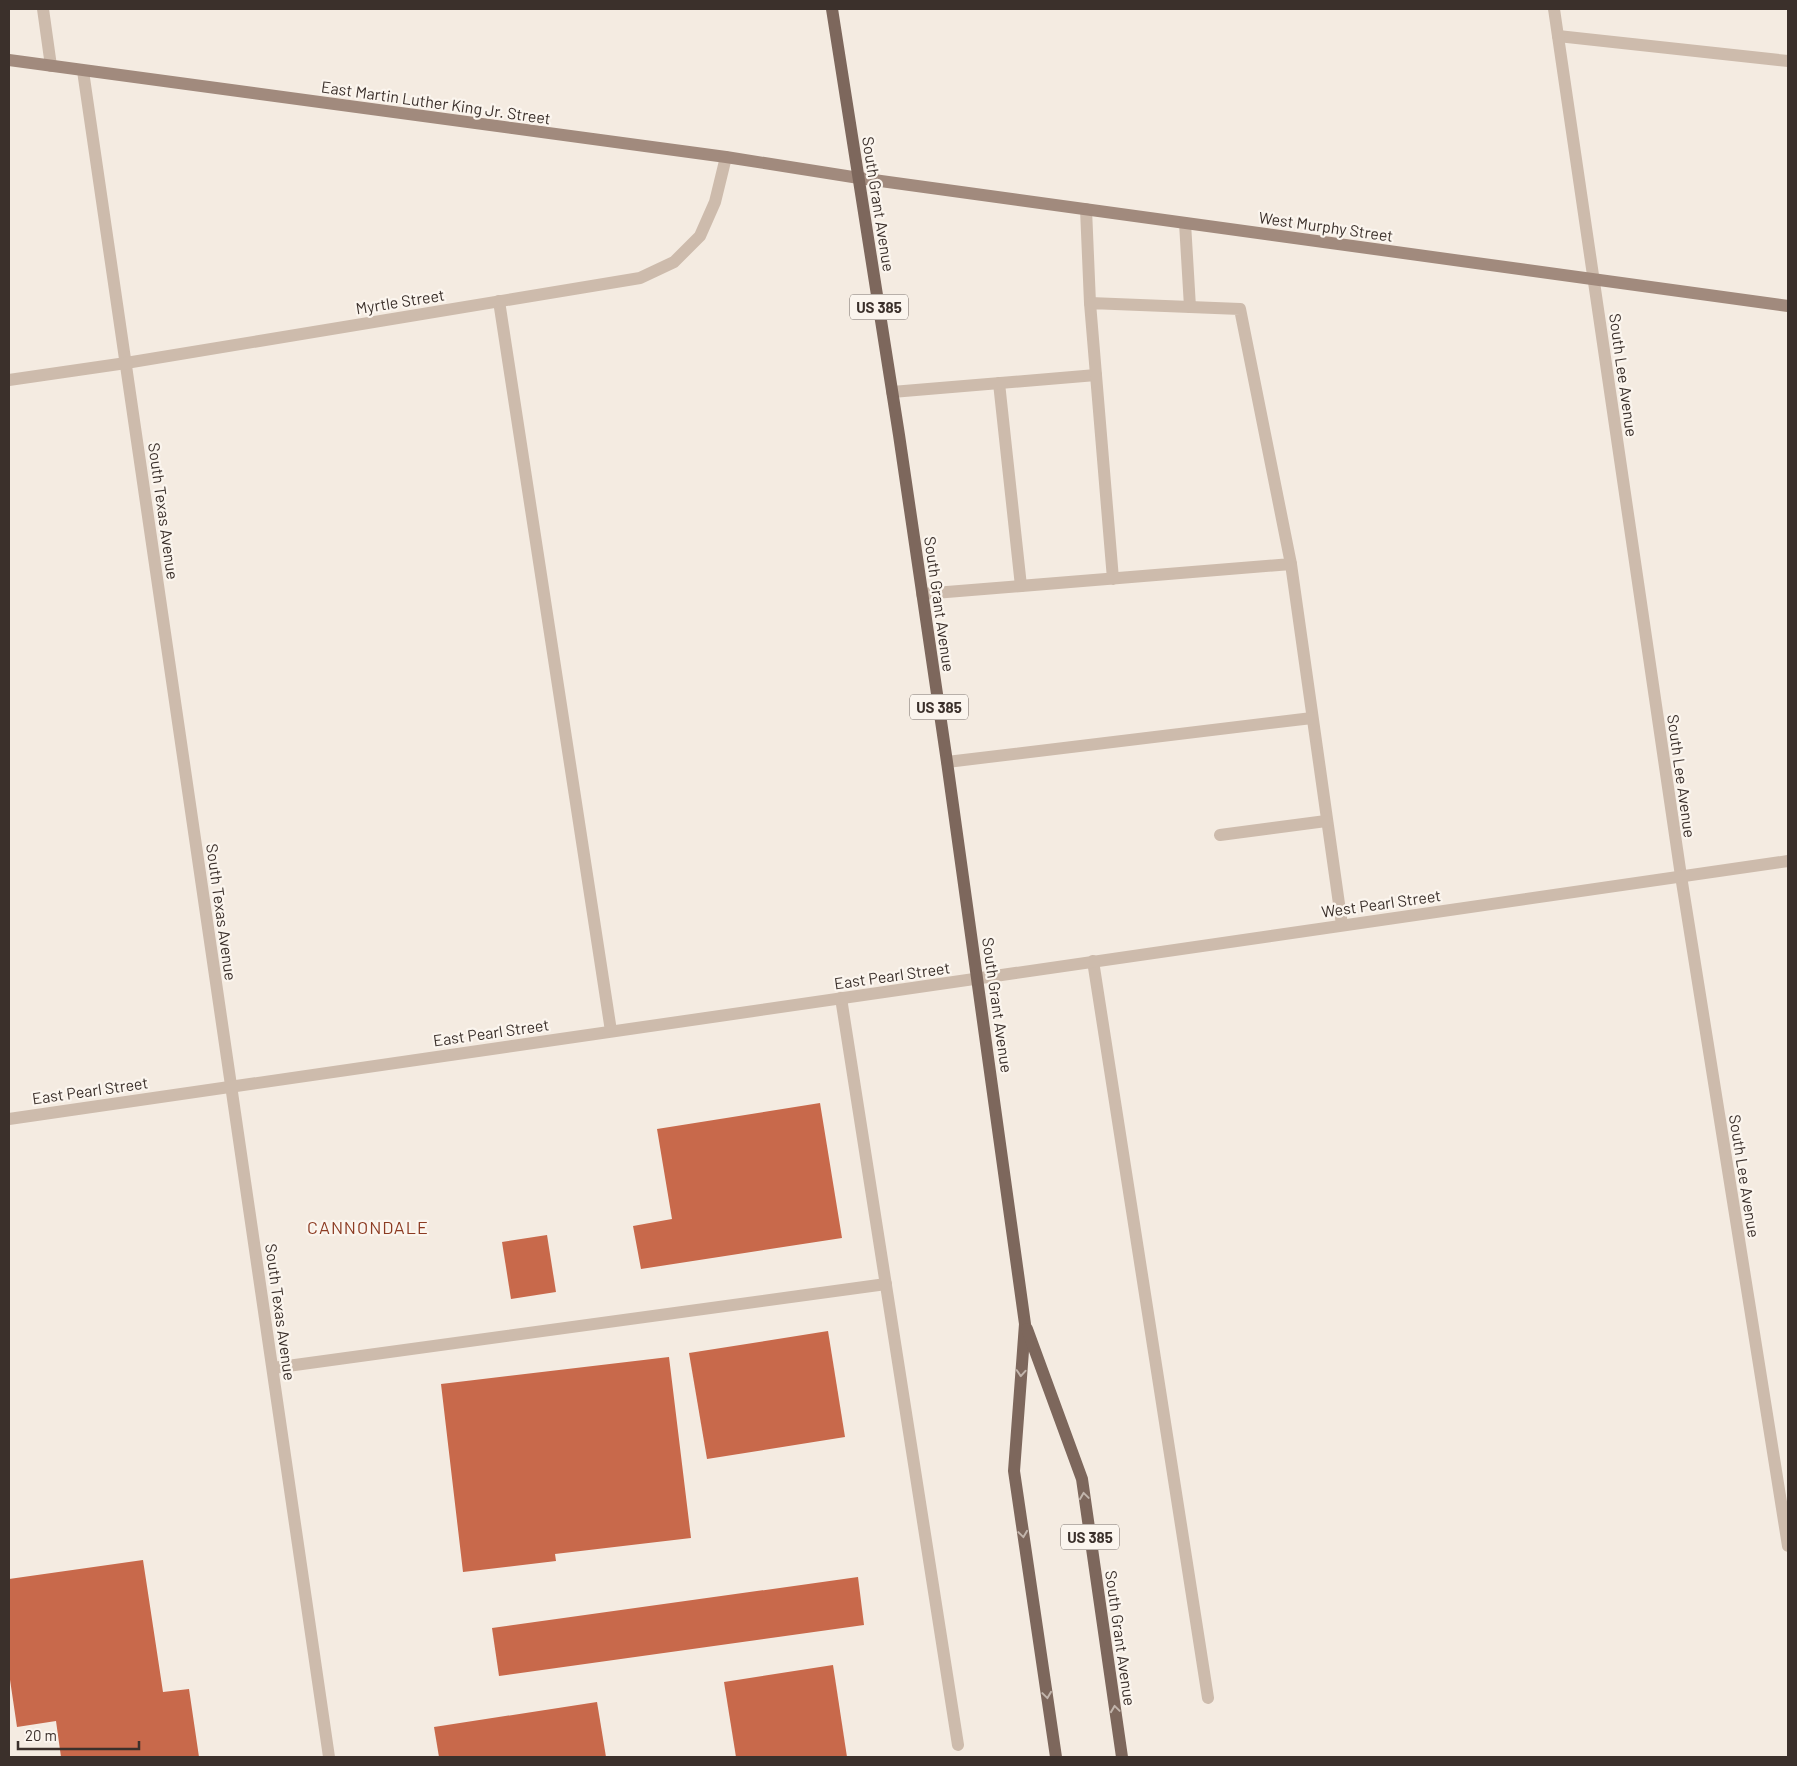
<svg xmlns="http://www.w3.org/2000/svg" width="1797" height="1766" font-family="Barlow,sans-serif">
	<style>
		.building { fill: #c8694b }
		.lines { fill: none; stroke-linecap: round; stroke-linejoin: round }
		.lane { stroke: #cdbbac; stroke-width: 12 }
		.street { stroke: #cdbbac; stroke-width: 12 }
		.secondary { stroke: #a18a7d; stroke-width: 12 }
		.primary { stroke: #7d675c; stroke-width: 12 }
		.oneway { stroke: #c2b5ac }
		.labels { text-anchor: middle; dominant-baseline: central; stroke-width: 4.5; stroke-linejoin: round; paint-order: stroke }
		.shield { fill: #fbf5ee; stroke: #756b66; stroke-width: 1 }
		.shield-label { font-size: 15px; font-weight: bold; fill: #3b302b }
		.street-label { font-size: 16px; fill: #3b302b; stroke: #fbf5ee }
		.neighbourhood-label { font-size: 18px; letter-spacing: 1px; fill: #8c3b22; stroke: #fbf5ee }
	</style>
	<rect width="100%" height="100%" fill="#f4ebe1"/>
	<g class="building">
		<path d="M820 1103 842 1238 641 1269 633 1226 672 1219 657 1129Z"/>
		<path d="M547 1235 556 1292 511 1299 502 1242Z"/>
		<path d="M828 1331 845 1437 707 1459 689 1353Z"/>
		<path d="M669 1357 691 1538 555 1554 556 1561 463 1572 441 1384Z"/>
		<path d="M143 1560 163 1692 189 1689 199 1757H61L56 1721 17 1727 9 1673V1579Z"/>
		<path d="M858 1577 864 1625 499 1676 492 1628Z"/>
		<path d="M833 1665 847 1757H736L724 1682Z"/>
		<path d="M597 1702 606 1757H439L434 1727Z"/>
	</g>
	<g class="lines">
		<g class="lane">
			<path d="M1558 36 1788 61"/>
			<path d="M1086 209 1090 303"/>
			<path d="M1185 223 1190 307"/>
			<path d="M499 301 611 1031"/>
			<path d="M999 383 1021 586"/>
			<path d="M892 392 1096 375"/>
			<path d="M1291 564 1342 925"/>
			<path d="M922 594 1291 564 1240 309 1090 303 1113 579"/>
			<path d="M947 762 1312 718"/>
			<path d="M1220 835 1326 821"/>
			<path d="M273 1368 886 1284"/>
		</g>
		<g class="street">
			<path d="M43 9 51 66"/>
			<path d="M1554 9 1681 876 1788 1546"/>
			<path d="M83 71 329 1757"/>
			<path d="M9 380 126 363 640 278 674 262 700 236 715 202 726 157"/>
			<path d="M1093 961 1208 1698"/>
			<path d="M841 998 958 1745"/>
			<path d="M9 1119 1788 861"/>
		</g>
		<path class="secondary" d="M9 60 726 157 859 178 1788 306"/>
		<g class="primary">
			<path d="M832 9 899 435 947 762 1025 1324 1014 1471 1056 1757"/>
			<path d="M1027 1329 1082 1479 1122 1757"/>
		</g>
	</g>
	<defs><path id="oneway-chevron" d="M-2-3.5L2.5 0L-2 3.5" fill="none" stroke-width="1.6" stroke-linecap="round" stroke-linejoin="round" transform="scale(1.25)"/></defs>
	<g class="oneway">
		<use href="#oneway-chevron" transform="translate(1021 1373) rotate(94)"/>
		<use href="#oneway-chevron" transform="translate(1084 1496) rotate(-98)"/>
		<use href="#oneway-chevron" transform="translate(1023 1534) rotate(82)"/>
		<use href="#oneway-chevron" transform="translate(1047 1695) rotate(82)"/>
		<use href="#oneway-chevron" transform="translate(1115 1709) rotate(-98)"/>
	</g>
	<g class="labels">
		<g class="shield">
			<rect x="850" y="294.5" width="58" height="25" rx="4"/>
			<rect x="910" y="694.5" width="58" height="25" rx="4"/>
			<rect x="1061" y="1524.5" width="58" height="25" rx="4"/>
		</g>
		<g class="shield-label">
			<text x="879" y="307">US 385</text>
			<text x="939" y="707">US 385</text>
			<text x="1090" y="1537">US 385</text>
		</g>
		<g class="street-label">
			<text transform="translate(436 102) rotate(8)">East Martin Luther King Jr. Street</text>
			<text transform="translate(879 204) rotate(81)">South Grant Avenue</text>
			<text transform="translate(1326 226) rotate(8)">West Murphy Street</text>
			<text transform="translate(400 301) rotate(-9)">Myrtle Street</text>
			<text transform="translate(1624 375) rotate(82)">South Lee Avenue</text>
			<text transform="translate(164 511) rotate(82)">South Texas Avenue</text>
			<text transform="translate(940 604) rotate(82)">South Grant Avenue</text>
			<text transform="translate(1682 776) rotate(82)">South Lee Avenue</text>
			<text transform="translate(1381 903) rotate(-8)">West Pearl Street</text>
			<text transform="translate(222 912) rotate(82)">South Texas Avenue</text>
			<text transform="translate(892 975) rotate(-8)">East Pearl Street</text>
			<text transform="translate(998 1005) rotate(82)">South Grant Avenue</text>
			<text transform="translate(491 1032) rotate(-8)">East Pearl Street</text>
			<text transform="translate(90 1090) rotate(-8)">East Pearl Street</text>
			<text transform="translate(1745 1176) rotate(81)">South Lee Avenue</text>
			<text transform="translate(281 1312) rotate(82)">South Texas Avenue</text>
			<text transform="translate(1121 1638) rotate(82)">South Grant Avenue</text>
		</g>
		<g class="neighbourhood-label">
			<text x="368" y="1227">CANNONDALE</text>
		</g>
	</g>
	<rect width="1797" height="1766" fill="none" stroke="#3b302b" stroke-width="20"/>
	<path d="M18 1741v8h121v-8" fill="none" stroke="#3b302b" stroke-width="2.5"/>
	<text x="25" y="1741" font-size="15" fill="#3b302b" stroke="#fbf5ee" stroke-width="4" paint-order="stroke">20 m</text>
</svg>
